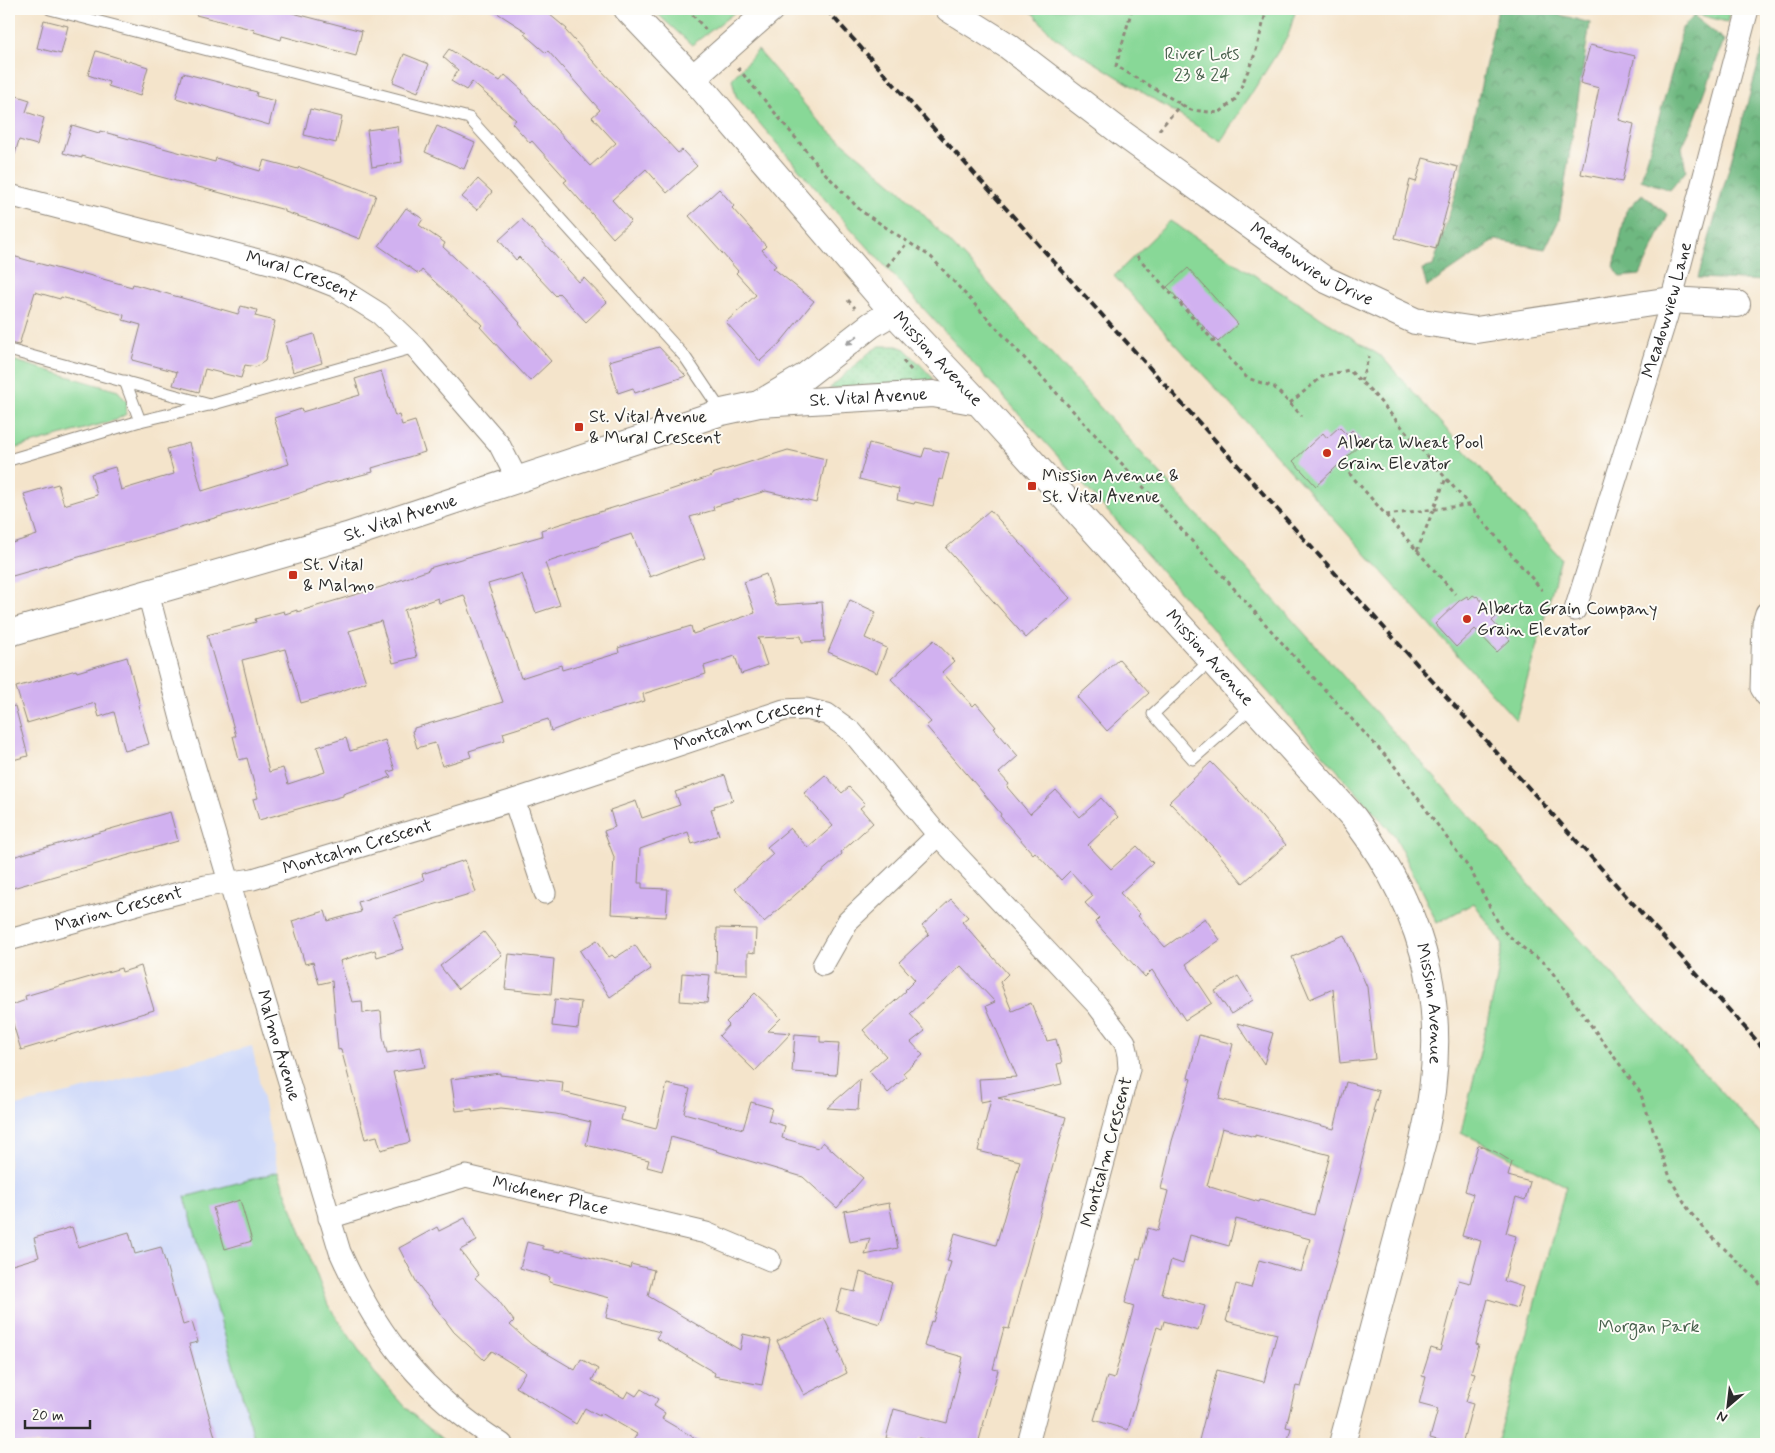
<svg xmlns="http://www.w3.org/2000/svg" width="1775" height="1453" font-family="Mynerve,sans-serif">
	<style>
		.built { fill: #d0daf9 }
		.grass { fill: url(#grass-dots); stroke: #5a8261 }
		.forest { fill: url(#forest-crowns); stroke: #4c7256 }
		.park { fill: #88d897; stroke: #5a8261 }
		.building { fill: #d1b1f0; fill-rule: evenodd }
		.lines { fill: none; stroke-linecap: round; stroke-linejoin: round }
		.service-casing { stroke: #90887b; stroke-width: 13 }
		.minor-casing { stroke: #90887b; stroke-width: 23 }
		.tertiary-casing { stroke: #90887b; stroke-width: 28 }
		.path { stroke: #90887b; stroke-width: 3; stroke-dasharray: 4 4; stroke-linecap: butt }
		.service { stroke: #fff; stroke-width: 11 }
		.minor { stroke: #fff; stroke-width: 21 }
		.tertiary { stroke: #fff; stroke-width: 26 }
		.rail { stroke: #2b2b2b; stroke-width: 4; stroke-dasharray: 8 4; stroke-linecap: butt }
		.oneway { fill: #a0a0a0 }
		.poi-dot { fill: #c8321e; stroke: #fdfcf7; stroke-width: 2 }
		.labels { text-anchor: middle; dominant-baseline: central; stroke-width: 4; stroke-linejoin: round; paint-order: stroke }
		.park-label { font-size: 18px; fill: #475f4b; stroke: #fdfcf7 }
		.street-label { font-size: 18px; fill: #2b2b2b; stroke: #fdfcf7 }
		.poi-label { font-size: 18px; fill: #2b2b2b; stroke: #fdfcf7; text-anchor: start }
	</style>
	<defs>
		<pattern id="grass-dots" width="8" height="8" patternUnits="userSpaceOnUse" patternTransform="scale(1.25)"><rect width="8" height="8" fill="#88d897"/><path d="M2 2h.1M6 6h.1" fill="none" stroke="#76ba82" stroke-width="1.8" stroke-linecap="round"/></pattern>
		<pattern id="forest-crowns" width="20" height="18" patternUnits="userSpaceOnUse" patternTransform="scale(1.25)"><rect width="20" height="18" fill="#6eb880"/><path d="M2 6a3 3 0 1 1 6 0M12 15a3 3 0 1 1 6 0" fill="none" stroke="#5b9669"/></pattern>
	</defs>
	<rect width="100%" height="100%" fill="#fdfcf7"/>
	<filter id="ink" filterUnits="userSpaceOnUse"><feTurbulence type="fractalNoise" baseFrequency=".02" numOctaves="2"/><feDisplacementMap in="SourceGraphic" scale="10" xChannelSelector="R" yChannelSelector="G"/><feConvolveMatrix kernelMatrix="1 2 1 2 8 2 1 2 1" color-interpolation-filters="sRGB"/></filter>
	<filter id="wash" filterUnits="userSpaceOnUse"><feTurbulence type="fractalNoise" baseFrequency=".0096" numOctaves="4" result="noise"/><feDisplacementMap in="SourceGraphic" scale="20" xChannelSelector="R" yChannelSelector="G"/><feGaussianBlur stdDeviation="1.12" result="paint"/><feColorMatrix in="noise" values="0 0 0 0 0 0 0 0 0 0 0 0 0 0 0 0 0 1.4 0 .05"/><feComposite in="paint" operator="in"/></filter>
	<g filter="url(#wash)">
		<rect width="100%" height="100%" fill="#f4e4cb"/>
		<path class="built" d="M252 1046 278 1172 185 1198 256 1444H9V1108Z"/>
		<g class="grass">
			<path d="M1676 9H1731L1727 22Z"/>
			<path d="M880 346H897L905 349 932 377V380L829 389 871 351Z"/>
		</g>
		<g class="forest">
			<path d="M1498 9H1539L1590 23 1559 220 1545 249 1496 240 1427 287 1422 269 1433 266 1461 175Z"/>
			<path d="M1694 16 1724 40 1695 119 1682 147 1686 171 1670 190 1641 180 1677 54 1682 28Z"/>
			<path d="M1766 37V281L1698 278Z"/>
			<path d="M1642 194 1668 215 1640 275 1620 277 1614 267 1626 211Z"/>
		</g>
		<g class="park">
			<path d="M652 9H739L692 45Z"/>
			<path d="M1029 9H1296L1288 36 1221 141 1055 38Z"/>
			<path d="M758 50 822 125 902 192 976 270 1485 833 1534 890 1766 1140V1444H1497L1566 1186 1461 1132 1495 989 1503 944 1474 903 1437 923 1395 836 1150 558 835 211 736 96 732 79Z"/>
			<path d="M1170 221 1382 357 1561 558 1516 720 1114 276Z"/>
			<path d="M9 359 118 391 127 402 126 414 116 420 9 450Z"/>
			<path d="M278 1172 328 1305 374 1372 412 1414 448 1444H256L185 1197Z"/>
		</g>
		<g id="blocks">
			<g class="building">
				<path d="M197 9H290L289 12 362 31 356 56 282 36 281 40 254 32 255 30 196 15Z"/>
				<path d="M491 9H543L567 29 566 31 601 70 678 153 682 150 697 166 667 193 646 169 612 200 631 221 613 238 564 182 567 180 532 141 530 143 512 123 516 120 472 82 466 90 451 81 458 70 443 57 449 49 500 81 505 75 523 91 522 92 590 166 616 143 592 117 600 110 548 51 546 53 524 34 527 32Z"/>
				<path d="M44 20 68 26 61 54 37 48Z"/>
				<path d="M1590 45 1635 56 1619 120 1634 124 1622 182 1581 174 1599 88 1580 83Z"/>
				<path d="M96 51 148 67 140 96 108 86 109 82 88 75Z"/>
				<path d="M404 54 429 64 418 92 393 82Z"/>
				<path d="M183 73 257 92 256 96 275 101 269 125 176 98Z"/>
				<path d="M14 95 30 100 26 112 44 118 37 145 19 140 14 157 9 156V107H10Z"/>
				<path d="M310 109 342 117 336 143 304 135Z"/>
				<path d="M72 125 99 133 100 131 215 162 216 158 260 171 264 160 298 169 299 167 376 195 360 239 316 222 285 212V210L82 156V158L63 153Z"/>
				<path d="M397 126 402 162 372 167 367 130Z"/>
				<path d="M437 126 475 143 464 169 425 152Z"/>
				<path d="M1423 158 1458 167 1436 249 1395 238 1410 180 1416 182Z"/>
				<path d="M478 179 492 192 477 210 462 197Z"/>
				<path d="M719 189 734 206 732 208 766 246 762 250 776 266 773 268 814 301 780 343 760 361 726 322 756 295 736 273 738 271 689 216Z"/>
				<path d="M406 208 423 219 419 225 445 243 443 247 494 294 520 323 519 324 551 361 530 381 480 327 482 325 422 270 419 274 379 246Z"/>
				<path d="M522 219 579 282 584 278 607 302 586 322 559 293 556 296 519 257 516 260 499 240Z"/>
				<path d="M9 255 80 275 81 273 132 287 133 284 238 314 241 306 257 310 255 316 275 321 265 361 256 367 245 365 241 378 205 369 199 392 173 385 177 372 132 360 141 325 123 320 124 315 61 297 60 299 35 292 19 345 9 343Z"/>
				<path d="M1188 268 1238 324 1218 342 1167 287Z"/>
				<path d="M314 334 322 363 293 372 285 343Z"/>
				<path d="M659 347 686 376 635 393 633 388 618 393 609 361Z"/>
				<path d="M381 371 395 416 399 415 402 425 415 421 425 452 372 468 373 472 326 484 288 497 9 577V544L37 535 24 494 58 484 64 505 97 495 91 474 115 467 121 490 174 474 167 449 189 443 202 491 289 464 274 418 301 409 302 412 360 395 355 379Z"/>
				<path d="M1339 427 1347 435 1352 430 1363 442 1316 486 1293 461 1323 433 1327 438Z"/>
				<path d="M869 443 922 457 925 448 949 453 942 480 939 479 933 506 915 502 914 504 897 500 899 489 859 479Z"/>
				<path d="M788 450 826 459 816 503 766 491 713 507 714 510 690 517 705 558 678 567V566L650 577 632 534 600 544V545L545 563 560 605 536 613 522 574 488 584 521 678 561 665 562 670 619 653 618 648 691 626 693 634 755 613 744 582 766 574 776 605 822 602 825 641 802 642 801 636 758 638 767 665 741 674 735 656 704 666 706 674 643 694 645 701 579 720 551 731 548 719 503 733 505 740 469 751 471 757 442 766 435 743 417 748 412 731 414 730V728L503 702 464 595 439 603 438 598 404 610 417 657 393 663 381 621 349 631 366 682 333 694 301 703 285 649 242 660 269 772 283 768 288 784 325 772 317 747 346 738 350 751 385 740 395 770 388 772 391 777 343 794V796L259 820 253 799 258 798 247 758 239 760 233 736H236L207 635 256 622 255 619 284 611 285 614 297 610V612L381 587 429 570V568L542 536 541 530 664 492 712 476V474Z"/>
				<path d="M990 510 1070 598 1026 638 946 548Z"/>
				<path d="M1473 595 1476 597 1477 596 1496 617 1492 621 1510 640 1497 652 1475 629 1456 647 1435 624 1459 601 1467 596 1469 599Z"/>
				<path d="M850 600 876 612 865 638 887 648 877 673 828 652Z"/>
				<path d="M934 640 954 661 942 672 973 706 976 703 996 727 994 728 1018 756 999 773 1009 784 1007 787 1030 814 1056 790 1080 817 1101 798 1118 817 1088 845 1111 869 1137 846 1153 863 1120 893 1140 914 1138 916 1165 947 1205 918 1220 940 1186 964 1212 1003 1185 1020 1152 970 1145 977 1095 922 1099 918 1085 903 1093 896 1070 871 1061 880 1035 852 1033 854 1000 816 1001 814 926 726 931 722 891 679Z"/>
				<path d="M127 657 140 705H138L149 744 125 751 114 712 99 717 95 703 27 723 16 687 76 670 77 672Z"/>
				<path d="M1119 659 1149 693 1107 731 1077 697Z"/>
				<path d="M15 706 28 756 9 761V707Z"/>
				<path d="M1211 762 1243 795 1286 845 1243 883 1214 848 1169 802Z"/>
				<path d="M725 775 733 800 714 806 715 808 711 809 719 835 692 844 688 832 640 849 638 883H642V888L668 889 666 917 611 914 614 857 604 831 615 827 610 810 636 801 642 818 680 805 675 792Z"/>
				<path d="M825 775 842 793 849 787 865 804 860 808 873 823 841 852 842 854 764 922 735 889 773 854 767 847 790 828 808 848 833 826 804 793Z"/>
				<path d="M170 812 178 841 9 889V858Z"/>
				<path d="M465 860 476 892 393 917 403 949 377 957 375 950 340 961 352 1002 362 1001 363 1013 381 1011 383 1037 387 1053 421 1047 425 1067 393 1072 410 1142 381 1150 377 1136 365 1139 341 1049 338 1050 332 981 319 984 313 962 305 964 292 921 325 911 328 921 361 912 358 902 424 880 422 874Z"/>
				<path d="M951 899 968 917 962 922 1008 974 1000 982 1012 1011 1031 1003 1047 1041 1056 1039 1062 1063 1057 1064 1062 1084 998 1098 1066 1117 1009 1329 1004 1328 993 1369 998 1370 978 1444H941L919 1438 918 1444H911L886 1438 894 1409 947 1423 963 1357 924 1346 931 1321 933 1322 951 1262 947 1261 955 1233 996 1245 1020 1161 978 1151 991 1100 981 1102 979 1079 1017 1077 986 1006 995 1002 961 966 910 1014 925 1031 911 1042 923 1055 903 1073 906 1077 888 1093 869 1071 886 1056 863 1030 906 991 905 990 915 980 899 962 929 934 922 926Z"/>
				<path d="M717 928 756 929 755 953 748 952V974L716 973Z"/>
				<path d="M484 932 502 955 458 989 440 966Z"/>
				<path d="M1344 935 1367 987 1375 1059 1340 1063 1333 989 1310 999 1292 957Z"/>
				<path d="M597 940 609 957 612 955 615 958 635 945 651 969 610 997 580 951Z"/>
				<path d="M509 954 554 959 551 994 505 989Z"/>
				<path d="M141 966 154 1010 21 1050 9 1011V1006L26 1000 25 996 121 968 122 972Z"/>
				<path d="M682 973 710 975 707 1003 680 1001Z"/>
				<path d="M1238 976 1253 1000 1231 1014 1215 991Z"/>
				<path d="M755 993 781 1018 768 1031 791 1033 755 1071 719 1036 729 1025 726 1022Z"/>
				<path d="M555 999 581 1002 578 1029 552 1026Z"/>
				<path d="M1237 1023 1273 1033 1264 1064Z"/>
				<path d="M795 1034 820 1036V1042L839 1043 836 1075 792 1072Z"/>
				<path d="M1199 1035 1233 1044 1219 1099 1334 1129 1346 1082 1379 1091 1373 1111H1375L1360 1168H1361L1310 1358H1309L1301 1387 1296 1386 1286 1427 1291 1428 1287 1444H1198L1217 1370 1264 1382 1277 1334 1226 1321 1236 1284 1251 1288 1259 1260 1301 1272 1310 1239 1236 1219 1229 1246 1190 1235 1183 1264 1171 1260 1162 1294 1205 1306 1198 1331 1164 1321 1162 1329 1157 1327 1128 1430 1094 1420 1107 1377 1114 1379 1134 1306 1125 1303 1137 1258 1140 1259 1148 1228 1158 1231 1168 1191 1161 1189 1172 1141 1191 1079 1188 1078ZM1222 1128 1255 1137V1135L1330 1155 1314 1215 1260 1200 1259 1202 1207 1186Z"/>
				<path d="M500 1073V1075L563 1082 562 1092 624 1107 621 1120 656 1129 667 1084 690 1089 684 1113 743 1129 751 1102 772 1108 768 1121 785 1126 782 1138 818 1148 823 1142 863 1178 837 1208 803 1177 716 1151 717 1150 671 1137 662 1171 647 1167 649 1160 586 1145 591 1122 556 1114 501 1108 472 1112V1109L456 1111 451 1079Z"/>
				<path d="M860 1079 858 1110 827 1108Z"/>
				<path d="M1478 1145 1496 1152 1512 1162 1508 1176 1530 1182 1525 1200 1516 1197 1506 1233 1516 1236 1504 1281 1523 1287 1517 1308 1488 1299 1476 1344 1479 1345 1471 1372 1475 1373 1466 1402 1473 1404 1462 1444H1453L1430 1438 1438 1409 1419 1404 1426 1377 1422 1376 1431 1348 1440 1351 1459 1280 1470 1283 1481 1241 1462 1236 1473 1194 1465 1191Z"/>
				<path d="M240 1200 252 1241 225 1249 213 1208Z"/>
				<path d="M889 1203 898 1248 865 1255 870 1238 850 1242 844 1211Z"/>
				<path d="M465 1218 477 1241 460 1250 479 1275 475 1278 498 1300 514 1321 510 1325 531 1344 575 1370 581 1359 598 1369 592 1380 624 1398 628 1391 636 1396 641 1389 658 1399 654 1406 665 1413 662 1419 705 1444H631L637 1434 601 1413 599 1416 585 1408 576 1424 516 1387 525 1372 492 1351 484 1360 454 1332 417 1283 399 1248 437 1227 439 1231Z"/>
				<path d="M72 1227 78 1247 129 1232 135 1254 161 1247 183 1325 192 1322 198 1342 189 1344 217 1444H9V1266L39 1257 34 1238Z"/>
				<path d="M527 1242 543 1246V1249L561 1252 562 1250 630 1268 631 1264 654 1270 648 1296 740 1350 743 1334 771 1340 762 1385 714 1376 715 1373 656 1338 660 1332 606 1318 610 1298 549 1282 550 1277 520 1268Z"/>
				<path d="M860 1272 892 1282 880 1324 836 1311 842 1289 855 1292Z"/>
				<path d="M824 1318 840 1351 838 1352 847 1373 804 1395 777 1341Z"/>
			</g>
		</g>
	</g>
	<g filter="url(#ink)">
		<use href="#blocks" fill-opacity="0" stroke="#90887b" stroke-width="1"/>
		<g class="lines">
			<defs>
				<g id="service">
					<path d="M50 9 469 118 685 357 722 412"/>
					<path d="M9 350 210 405 415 347"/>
					<path d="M125 381 140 421"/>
					<path d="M9 460 140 421 209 405"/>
					<path d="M1211 660 1153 714 1193 759 1253 706"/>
				</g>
				<g id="minor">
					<path id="s1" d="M9 195 289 268 337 287 380 314 415 347 499 444 517 479"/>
					<path id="s2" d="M148 593 186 738 340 1252C378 1337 423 1394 502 1444"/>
					<path id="s3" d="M1575 610 1667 316 1748 9"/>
					<path d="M1766 613 1763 623 1761 688 1766 696"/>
					<path d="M514 800 545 893"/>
					<path id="s4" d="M9 940 163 897 206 886 253 879 514 800 784 710 806 709 827 714 852 732 938 835 1097 1005 1125 1042 1128 1055 1129 1069 1028 1444"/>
					<path d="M823 965 848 921 938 835"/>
					<path id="s5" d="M329 1218 466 1176 706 1233 770 1260"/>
				</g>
				<g id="tertiary">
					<path id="s6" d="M627 9 693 78 893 312 978 402 1354 818C1430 919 1452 1017 1423 1141L1342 1444"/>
					<path id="s7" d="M949 9 1008 46 1123 134 1324 279 1415 321 1476 330 1671 300 1737 304"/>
					<path d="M693 78 771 9"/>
					<path d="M762 402 804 377 871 325 893 312"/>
					<path id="s8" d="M9 633 347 536 722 412 759 404 933 394 978 402"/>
				</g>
			</defs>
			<use href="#service" class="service-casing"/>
			<use href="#minor" class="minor-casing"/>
			<use href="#tertiary" class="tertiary-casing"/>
			<g class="path">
				<path d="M687 9 708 32"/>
				<path d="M1132 9 1116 66 1191 110 1219 113 1236 99 1255 54 1267 9"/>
				<path d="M738 68 822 170 861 211 931 257 1160 505 1291 653 1393 764 1471 871 1502 930 1527 951 1546 964 1640 1092 1671 1180 1690 1212 1710 1235 1757 1280 1766 1293"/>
				<path d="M1159 130 1181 104"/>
				<path d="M1137 256 1247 378 1274 387 1302 416"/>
				<path d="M887 266 908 242"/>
				<path d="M848 300 855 308"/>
				<path d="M903 361 912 371"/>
				<path d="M1361 381 1369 356"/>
				<path d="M1290 403 1323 376 1349 370 1371 391 1542 590"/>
				<path d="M1349 473 1455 594"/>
				<path d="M1386 515 1468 505"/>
				<path d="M1417 551 1446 478"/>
			</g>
			<use href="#service" class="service"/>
			<use href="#minor" class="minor"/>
			<use href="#tertiary" class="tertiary"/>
			<path class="rail" d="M826 9 1766 1051"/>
		</g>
		<defs><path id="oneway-solid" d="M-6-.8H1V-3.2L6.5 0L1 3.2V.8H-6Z" transform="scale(1.25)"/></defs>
		<use class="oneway" href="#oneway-solid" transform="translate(852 340) rotate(142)"/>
	</g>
	<g class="poi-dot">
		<rect x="574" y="422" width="10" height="10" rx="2.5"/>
		<circle cx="1327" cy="453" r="5"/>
		<rect x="1027" y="481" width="10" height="10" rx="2.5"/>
		<rect x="288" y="570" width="10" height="10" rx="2.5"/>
		<circle cx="1467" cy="619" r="5"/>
	</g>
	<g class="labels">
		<g class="park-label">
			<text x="1202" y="54">River Lots<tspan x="1202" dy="21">23 &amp; 24</tspan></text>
			<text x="1649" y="1327">Morgan Park</text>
		</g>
		<g class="street-label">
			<text stroke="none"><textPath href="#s7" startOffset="444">Meadowview Drive</textPath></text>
			<text stroke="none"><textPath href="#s1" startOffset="304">Mural Crescent</textPath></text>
			<text stroke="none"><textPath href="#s3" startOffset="314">Meadowview Lane</textPath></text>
			<text stroke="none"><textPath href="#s6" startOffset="468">Mission Avenue</textPath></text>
			<text stroke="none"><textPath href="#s8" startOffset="894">St. Vital Avenue</textPath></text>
			<text stroke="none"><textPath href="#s8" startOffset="408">St. Vital Avenue</textPath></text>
			<text stroke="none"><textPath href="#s6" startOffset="872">Mission Avenue</textPath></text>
			<text stroke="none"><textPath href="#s4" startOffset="771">Montcalm Crescent</textPath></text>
			<text stroke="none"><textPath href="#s4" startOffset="361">Montcalm Crescent</textPath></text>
			<text stroke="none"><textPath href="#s4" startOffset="114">Marion Crescent</textPath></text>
			<text stroke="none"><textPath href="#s6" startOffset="1292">Mission Avenue</textPath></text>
			<text stroke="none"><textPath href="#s2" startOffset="471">Malmo Avenue</textPath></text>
			<text transform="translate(1107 1152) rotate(-75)">Montcalm Crescent</text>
			<text stroke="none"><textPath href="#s5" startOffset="230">Michener Place</textPath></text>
		</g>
		<g class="poi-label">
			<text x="589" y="417">St. Vital Avenue<tspan x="589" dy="21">&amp; Mural Crescent</tspan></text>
			<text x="1337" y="443">Alberta Wheat Pool<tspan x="1337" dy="21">Grain Elevator</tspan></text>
			<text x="1042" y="476">Mission Avenue &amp;<tspan x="1042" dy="21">St. Vital Avenue</tspan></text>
			<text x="303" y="565">St. Vital<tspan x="303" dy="21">&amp; Malmo</tspan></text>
			<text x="1477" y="609">Alberta Grain Company<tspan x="1477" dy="21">Grain Elevator</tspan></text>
		</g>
	</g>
	<rect width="1775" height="1453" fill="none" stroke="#fdfcf7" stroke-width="30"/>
	<g transform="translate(1728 1406) rotate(208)" stroke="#fdfcf7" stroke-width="4" paint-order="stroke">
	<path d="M0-4L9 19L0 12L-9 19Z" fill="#2b2b2b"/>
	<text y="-8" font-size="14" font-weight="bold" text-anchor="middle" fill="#2b2b2b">N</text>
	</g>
	<path d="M25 1420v8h65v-8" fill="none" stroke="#2b2b2b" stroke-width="2.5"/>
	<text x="32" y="1420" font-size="15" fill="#2b2b2b" stroke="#fdfcf7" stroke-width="4" paint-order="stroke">20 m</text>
</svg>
